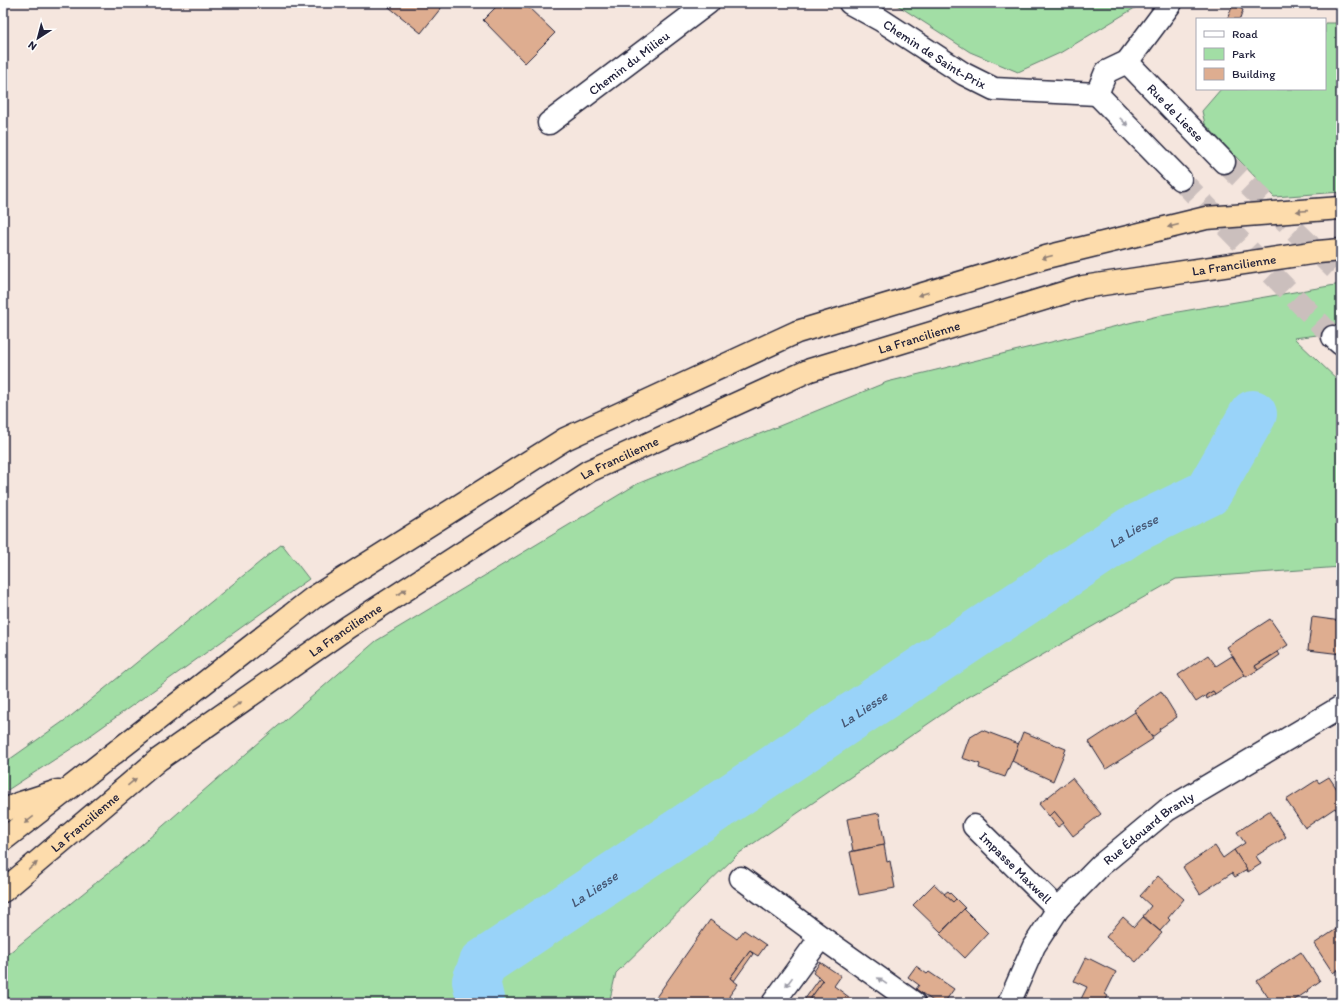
<svg xmlns="http://www.w3.org/2000/svg" width="1344" height="1006" font-family="Itim,sans-serif">
	<style>
		.green { fill: #a2dea5; stroke: #628070 }
		.lines { fill: none; stroke-linecap: round; stroke-linejoin: round }
		.river { stroke: #99d3f9; stroke-width: 48 }
		.building { fill: #dead90; stroke: #22223b }
		.minor-tunnel { stroke: #cbbfbd; stroke-width: 22; stroke-dasharray: 22 11; stroke-linecap: butt }
		.minor-casing { stroke: #22223b; stroke-width: 25 }
		.trunk-casing { stroke: #22223b; stroke-width: 25 }
		.minor { stroke: #fff; stroke-width: 22 }
		.trunk { stroke: #fddcac; stroke-width: 22 }
		.oneway { fill: #9c9ca7 }
		.oneway2 { fill: #907f74 }
		.labels { text-anchor: middle; dominant-baseline: central; stroke-width: 4; stroke-linejoin: round; paint-order: stroke }
		.street-label { font-size: 13px; fill: #22223b; stroke: #fff }
		.water-label { font-size: 14px; font-style: italic; fill: #465774; stroke: #fff }
	</style>
	<rect width="100%" height="100%" fill="#f5e6de"/>
	<filter id="ink" filterUnits="userSpaceOnUse"><feTurbulence type="fractalNoise" baseFrequency=".025" numOctaves="2"/><feDisplacementMap in="SourceGraphic" scale="8" xChannelSelector="R" yChannelSelector="G"/><feConvolveMatrix kernelMatrix="1 2 1 2 8 2 1 2 1" color-interpolation-filters="sRGB"/></filter>
	<g filter="url(#ink)">
		<g class="green">
			<path d="M894 3H1143L1060 53 1018 72 970 52Z"/>
			<path d="M1325 23H1341V192L1274 197 1205 124 1202 111 1221 89H1325Z"/>
			<path d="M1341 284V332L1294 338 1341 383V567L1176 579 963 700 738 854 616 973 609 1003H3V958L118 865 376 641 637 484 887 382 1166 314Z"/>
			<path d="M282 544 309 579 77 745 3 793V764L71 716Z"/>
		</g>
		<g class="lines">
			<path class="river" id="s1" d="M481 1003 476 981 483 963 1132 530 1208 493 1253 414"/>
		</g>
		<g class="building">
			<path d="M384 3H445L421 33Z"/>
			<path d="M500 3H524L555 33 525 63 483 20Z"/>
			<path d="M1233 5 1243 10 1240 19H1227Z"/>
			<path d="M1312 617 1341 621V654L1308 650Z"/>
			<path d="M1270 619 1288 645 1255 666 1258 670 1246 677 1227 647Z"/>
			<path d="M1278 652 1280 655 1258 670 1255 666Z"/>
			<path d="M1208 655 1216 666 1232 656 1245 675 1215 694 1213 691 1196 702 1178 675Z"/>
			<path d="M1161 691 1177 717 1159 729 1160 731 1152 737 1134 710Z"/>
			<path d="M1213 691 1215 694 1207 699 1206 695Z"/>
			<path d="M1135 712 1153 739 1106 769 1089 742Z"/>
			<path d="M982 730 1019 744 1005 777 979 768 980 764 962 758 969 738Z"/>
			<path d="M1023 732 1066 749 1053 781 1022 767V766L1012 761Z"/>
			<path d="M1329 777 1341 795V809L1338 812 1335 808 1305 828 1286 800 1317 780 1319 783Z"/>
			<path d="M1072 778 1101 814 1073 836 1054 811 1049 816 1039 804Z"/>
			<path d="M1054 811 1064 823 1058 827 1049 816Z"/>
			<path d="M1269 811 1286 837 1256 856 1261 864 1248 872 1234 850 1245 843 1237 832Z"/>
			<path d="M879 813 885 845 853 851 847 819Z"/>
			<path d="M884 845 887 862 890 861 895 888 859 895 850 852Z"/>
			<path d="M1215 846 1223 858 1234 850 1247 870 1235 877 1232 873 1200 894 1183 867Z"/>
			<path d="M1158 876 1184 899 1168 918 1170 920 1160 931 1143 916 1151 906 1140 896Z"/>
			<path d="M934 884 953 902 956 899 965 908 941 932 913 905Z"/>
			<path d="M948 891 956 899 953 902 944 894Z"/>
			<path d="M964 909 988 933 965 958 940 934Z"/>
			<path d="M1123 917 1134 927 1143 917 1162 933 1136 962 1106 937Z"/>
			<path d="M710 920 737 939 744 930 766 945 758 956 750 951 730 978 738 984 729 996 731 1002 730 1003H652Z"/>
			<path d="M1341 926V967L1333 973 1314 944Z"/>
			<path d="M750 951 753 954 734 981 730 978Z"/>
			<path d="M1301 952 1320 981 1307 990 1308 991 1290 1003H1272L1257 981Z"/>
			<path d="M1086 957 1116 972 1105 994 1108 996 1104 1003H1088L1081 999 1087 987 1074 981Z"/>
			<path d="M820 962 841 976 834 986 857 1003H807L823 981 813 973Z"/>
			<path d="M916 966 927 974 929 972 954 989 944 1003H936L916 989 919 985 908 977Z"/>
			<path d="M820 978 823 981 807 1003H802Z"/>
		</g>
		<g class="lines">
			<g class="minor-tunnel">
				<path d="M1224 162 1341 275"/>
				<path d="M1180 179 1333 337"/>
			</g>
			<defs>
				<g id="minor">
					<path id="s2" d="M850 3 881 20 964 74 994 89 1097 94"/>
					<path id="s3" d="M1127 62 1224 162"/>
					<path d="M1097 94 1106 72 1127 62 1171 3"/>
					<path d="M1097 94 1180 179"/>
					<path id="s4" d="M549 123 708 3"/>
					<path d="M1333 337 1341 344"/>
					<path id="s5" d="M974 826 1058 909"/>
					<path d="M741 878 821 937"/>
					<path d="M773 1003 821 937 914 1003"/>
					<path id="s6" d="M1009 1003 1034 946 1058 909 1101 865 1167 810 1341 707"/>
				</g>
				<g id="trunk">
					<path d="M3 811 18 804 58 791"/>
					<path d="M3 840 313 598 565 439 797 332 1046 257 1206 218 1341 208"/>
					<path id="s7" d="M3 891 158 760 348 627 589 471 810 370 1083 287 1318 252 1341 250"/>
				</g>
			</defs>
			<use href="#minor" class="minor-casing"/>
			<use href="#trunk" class="trunk-casing"/>
			<use href="#minor" class="minor"/>
			<use href="#trunk" class="trunk"/>
		</g>
		<defs><path id="oneway-solid" d="M-6-.8H1V-3.2L6.5 0L1 3.2V.8H-6Z"/></defs>
		<g class="oneway">
			<use href="#oneway-solid" transform="translate(1124 122) rotate(45)"/>
			<use href="#oneway-solid" transform="translate(882 981) rotate(-145)"/>
			<use href="#oneway-solid" transform="translate(789 982) rotate(126)"/>
		</g>
		<g class="oneway2">
			<use href="#oneway-solid" transform="translate(1302 211) rotate(176)"/>
			<use href="#oneway-solid" transform="translate(1173 226) rotate(166)"/>
			<use href="#oneway-solid" transform="translate(1047 257) rotate(165)"/>
			<use href="#oneway-solid" transform="translate(923 294) rotate(163)"/>
			<use href="#oneway-solid" transform="translate(402 592) rotate(-33)"/>
			<use href="#oneway-solid" transform="translate(237 705) rotate(-35)"/>
			<use href="#oneway-solid" transform="translate(132 782) rotate(-40)"/>
			<use href="#oneway-solid" transform="translate(29 820) rotate(142)"/>
			<use href="#oneway-solid" transform="translate(33 866) rotate(-40)"/>
		</g>
	</g>
	<g class="labels">
		<g class="street-label">
			<text stroke="none"><textPath href="#s2" startOffset="99">Chemin de Saint-Prix</textPath></text>
			<text stroke="none"><textPath href="#s4" startOffset="100">Chemin du Milieu</textPath></text>
			<text stroke="none"><textPath href="#s3" startOffset="70">Rue de Liesse</textPath></text>
			<text stroke="none"><textPath href="#s7" startOffset="1403">La Francilienne</textPath></text>
			<text stroke="none"><textPath href="#s7" startOffset="1079">La Francilienne</textPath></text>
			<text stroke="none"><textPath href="#s7" startOffset="755">La Francilienne</textPath></text>
			<text stroke="none"><textPath href="#s7" startOffset="431">La Francilienne</textPath></text>
			<text stroke="none"><textPath href="#s7" startOffset="107">La Francilienne</textPath></text>
			<text stroke="none"><textPath href="#s6" startOffset="228">Rue Édouard Branly</textPath></text>
			<text stroke="none"><textPath href="#s5" startOffset="59">Impasse Maxwell</textPath></text>
		</g>
		<g class="water-label">
			<text stroke="none"><textPath href="#s1" startOffset="823">La Liesse</textPath></text>
			<text stroke="none"><textPath href="#s1" startOffset="499">La Liesse</textPath></text>
			<text stroke="none"><textPath href="#s1" startOffset="175">La Liesse</textPath></text>
		</g>
	</g>
	<rect width="1344" height="1006" fill="none" stroke="#fff" stroke-width="16"/>
	<rect x="8" y="8" width="1328" height="990" fill="none" stroke="#22223b" stroke-width="1.5" filter="url(#ink)"/>
	<rect x="1196" y="18" width="130" height="72" fill="#ffffff" stroke="#a7a7b1"/>
	<rect x="1204" y="31" width="20" height="6" fill="#ffffff" stroke="#a7a7b1"/>
	<text x="1232" y="38" font-size="12" fill="#22223b">Road</text>
	<rect x="1204" y="48" width="20" height="12" fill="#a2dea5" stroke="#a7a7b1"/>
	<text x="1232" y="58" font-size="12" fill="#22223b">Park</text>
	<rect x="1204" y="68" width="20" height="12" fill="#dead90" stroke="#a7a7b1"/>
	<text x="1232" y="78" font-size="12" fill="#22223b">Building</text>
	<g transform="translate(38 38) rotate(216)" stroke="#ffffff" stroke-width="3" paint-order="stroke">
	<path d="M0-3L7 15L0 10L-7 15Z" fill="#22223b"/>
	<text y="-6" font-size="11" font-weight="bold" text-anchor="middle" fill="#22223b">N</text>
	</g>
</svg>
